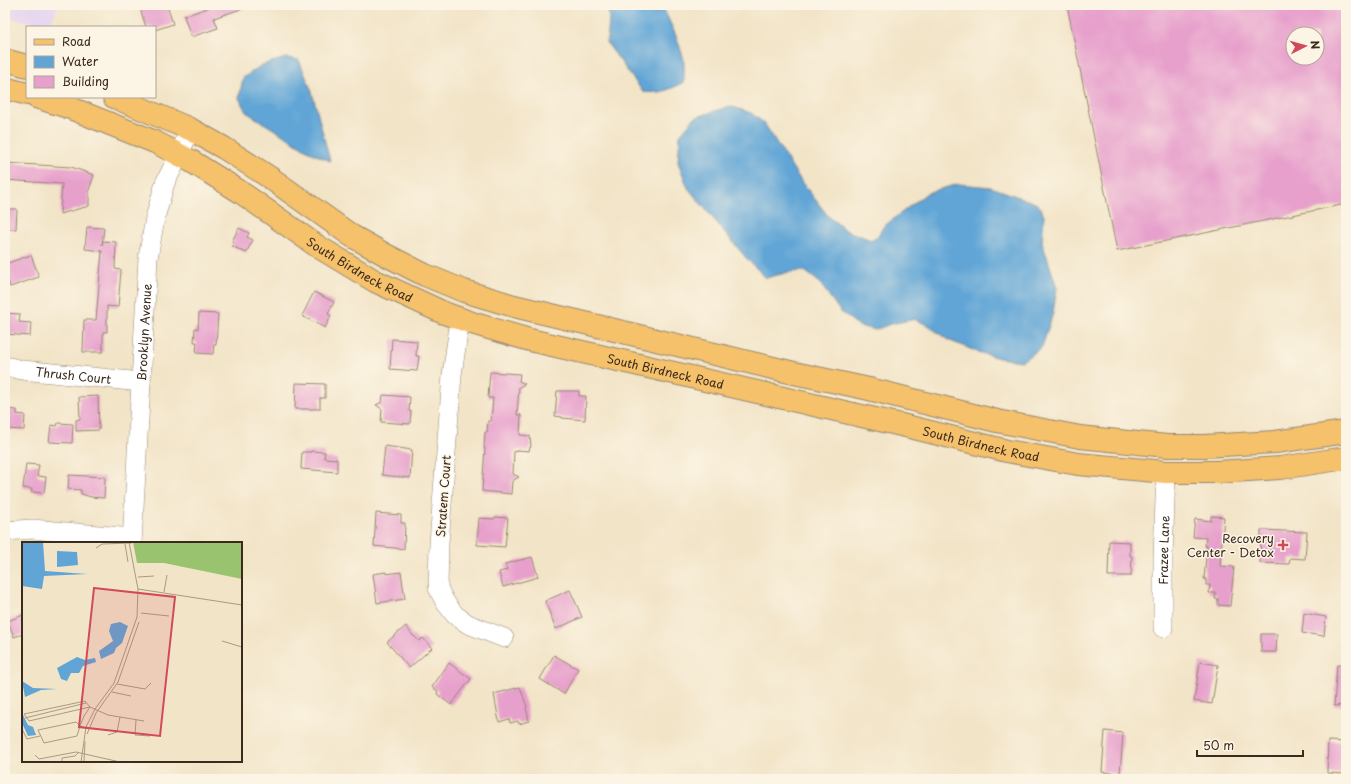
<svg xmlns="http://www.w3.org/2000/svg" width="1351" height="784" font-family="'Playpen Sans',sans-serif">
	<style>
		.built { fill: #e4d3f1 }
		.water { fill: #60a5d6; stroke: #4e687a }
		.building { fill: #e7a0cc; fill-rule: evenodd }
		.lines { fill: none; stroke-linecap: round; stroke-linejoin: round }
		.minor-casing { stroke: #968772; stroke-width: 20 }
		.major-casing { stroke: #968772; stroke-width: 24 }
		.minor { stroke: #fff; stroke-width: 19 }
		.major { stroke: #f5c16b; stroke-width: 22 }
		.poi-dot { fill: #d1495b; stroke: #fcf5e5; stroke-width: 1.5 }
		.labels { text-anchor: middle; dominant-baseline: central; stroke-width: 3; stroke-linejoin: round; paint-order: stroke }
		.street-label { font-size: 12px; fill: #3b2a1e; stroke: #fcf5e5 }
		.poi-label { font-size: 12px; fill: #3b2a1e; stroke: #fcf5e5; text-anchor: end }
		.inset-road { fill: none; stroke: #a99a83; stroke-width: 1 }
		.view { fill: #d1495b; fill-opacity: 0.15; stroke: #d1495b; stroke-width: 2 }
		.inset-edge { fill: none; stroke: #3b2a1e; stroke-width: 2 }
	</style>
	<rect width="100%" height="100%" fill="#fcf5e5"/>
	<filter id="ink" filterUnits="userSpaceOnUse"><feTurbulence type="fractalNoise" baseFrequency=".025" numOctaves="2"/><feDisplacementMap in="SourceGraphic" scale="8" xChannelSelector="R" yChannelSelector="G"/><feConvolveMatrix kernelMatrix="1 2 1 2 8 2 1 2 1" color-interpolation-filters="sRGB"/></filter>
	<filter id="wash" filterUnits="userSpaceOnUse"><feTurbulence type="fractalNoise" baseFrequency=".012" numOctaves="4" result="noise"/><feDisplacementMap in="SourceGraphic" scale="16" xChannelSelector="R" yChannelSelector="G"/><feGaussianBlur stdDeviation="0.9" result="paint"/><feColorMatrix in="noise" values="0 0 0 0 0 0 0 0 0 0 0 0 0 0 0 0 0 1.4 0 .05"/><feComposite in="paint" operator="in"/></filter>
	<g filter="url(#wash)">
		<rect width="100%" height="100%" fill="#f2e4c7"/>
		<path class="built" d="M5 5H61L58 6 49 26 5 17Z"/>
		<g class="water">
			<path d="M608 5H662L677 38 684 60V82C669 90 661 94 643 92L607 43 609 21Z"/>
			<path d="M286 58 299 60 312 92 330 161 312 153 246 112 239 98 243 78 262 65Z"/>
			<path d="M730 106 751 113 764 123 801 181 828 216 845 230 871 240 879 235 883 227 927 193 958 184 991 187 1038 204 1044 215 1042 242 1057 288 1053 313 1042 347 1022 361 999 358 978 352 948 340 929 326 915 319 890 324 875 330 859 326 840 311 819 282 805 271 789 272 766 278 747 259 688 188 678 162 680 135 694 118Z"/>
		</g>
		<g id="blocks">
			<g class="building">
				<path d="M139 5H167L173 24 155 30V27H146Z"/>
				<path d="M216 5H246L247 7 214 18 218 28 191 37 184 16Z"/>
				<path d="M1067 5H1346V204L1117 251ZM1293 34H1317V58H1293Z"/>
				<path d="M5 163 71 167 94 175 89 190V206L60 214 62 184 5 180Z"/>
				<path d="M5 209H17L16 229H5Z"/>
				<path d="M87 227 104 228 102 245 103 241 116 242 115 269 121 270 118 307 107 306V332H103V352H83L84 320H96L102 251 85 249Z"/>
				<path d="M239 228 249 233 247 237 253 240 246 253 232 246 234 241H232Z"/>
				<path d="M31 255 39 277 10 287 5 272V264Z"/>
				<path d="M314 292 334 302 328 314 331 316 325 328 302 316Z"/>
				<path d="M5 313 20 314 19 322 31 323 30 336 5 334Z"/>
				<path d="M199 313 218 314 216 345 214 344 213 354 196 353 197 342H194L195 328 198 329Z"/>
				<path d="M392 339 417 341 416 356H419L417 371 390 369Z"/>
				<path d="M490 372 520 374 519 381 525 384 519 387 517 415H521L520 435 530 436 531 447H530L529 451 517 450V452L514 451 513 474 519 477 512 481 511 494 482 491 485 448H484L485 432H487L488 421H491L493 398H488Z"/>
				<path d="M296 383 325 384V398H320V409H295Z"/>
				<path d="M557 391H579V396H586L585 420 562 418V417L555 416Z"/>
				<path d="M383 395 410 397 409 411H411L410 424 381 422 382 409 376 405 382 402Z"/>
				<path d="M98 396 99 430 76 431V420L80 419 79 397Z"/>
				<path d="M5 409 17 410V414L25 415 24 430 5 429Z"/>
				<path d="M58 423 73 424 72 443 49 442 51 425 57 426Z"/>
				<path d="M385 446 412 450 410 478 382 475Z"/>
				<path d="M311 451 325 452 324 458 337 459V472L301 469 302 452H311Z"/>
				<path d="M26 464 39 465 37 476 46 477 44 493 31 492 32 489 23 488Z"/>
				<path d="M69 475 105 477 104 498 91 497 81 494V490L68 489Z"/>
				<path d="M376 513 401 515V523H405L404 549 374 546Z"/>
				<path d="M1211 516 1224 517 1220 566 1234 567 1230 606 1218 605V599H1215L1216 593H1209L1210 585H1206V579H1204L1207 546H1205L1206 538 1193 537 1195 519 1211 521Z"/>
				<path d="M495 517 508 518 505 547 477 545 479 518 494 519Z"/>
				<path d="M1261 530 1307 532 1305 559 1290 558 1289 564 1260 563Z"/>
				<path d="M1109 541 1130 542V556H1132L1131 576H1108Z"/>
				<path d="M532 557 538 577 503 587 499 572 507 570 505 564Z"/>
				<path d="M386 572V574L401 572 405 599 377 603 373 574Z"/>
				<path d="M570 590 582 617 556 629 545 601Z"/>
				<path d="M1304 613 1326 617 1324 636 1302 633Z"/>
				<path d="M23 615V634L14 637 8 621Z"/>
				<path d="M406 626 413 636H414L419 641 423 638 432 648 409 668 387 642Z"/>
				<path d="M1261 634H1277L1276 652H1261Z"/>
				<path d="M554 655 578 669 564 694 540 679Z"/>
				<path d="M1200 662 1218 665 1212 704 1194 701Z"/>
				<path d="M449 663 471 679 451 705 437 694 438 691 432 687Z"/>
				<path d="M1337 665H1346V705L1334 706Z"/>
				<path d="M520 687 527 707H526L529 721 519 724 518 721 510 723 509 719 499 722 494 694Z"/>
				<path d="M1105 731 1123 733 1120 774 1102 772Z"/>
				<path d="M1328 741 1346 742V774L1327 773Z"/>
			</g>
		</g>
	</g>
	<g filter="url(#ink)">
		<use href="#blocks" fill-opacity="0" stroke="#968772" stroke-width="1"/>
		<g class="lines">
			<defs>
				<g id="minor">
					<path d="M460 319 452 375 439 543 438 588 445 602 455 615 468 624 504 638"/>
					<path id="s1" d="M5 366 22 370 141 382"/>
					<path d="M5 531 32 529 132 538"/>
					<path id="s2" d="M132 543 148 258 155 218 165 183 179 155 190 129"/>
					<path id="s3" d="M1163 628V557L1166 472"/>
				</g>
				<g id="major">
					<path d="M5 60 27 66"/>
					<path d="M5 88 27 94"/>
					<path id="s4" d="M36 97 68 107 155 142 191 161 239 191 317 246 375 281 444 313 475 324 530 340 910 427 1007 451 1078 464 1166 472H1216L1280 468 1346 458"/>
					<path d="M114 97 190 129 224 148 269 177 352 236 386 255 425 275 464 291 514 306 794 373 869 389 997 421 1080 437 1167 446H1204L1275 442 1346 432"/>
				</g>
			</defs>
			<use href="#minor" class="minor-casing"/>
			<use href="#major" class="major-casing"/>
			<use href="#minor" class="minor"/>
			<use href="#major" class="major"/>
		</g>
	</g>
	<path class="poi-dot" d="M1281 539h4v4h4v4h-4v4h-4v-4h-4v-4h4z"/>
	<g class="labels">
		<g class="street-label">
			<text stroke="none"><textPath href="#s4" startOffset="369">South Birdneck Road</textPath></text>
			<text stroke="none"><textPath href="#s2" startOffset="211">Brooklyn Avenue</textPath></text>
			<text stroke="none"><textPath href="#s4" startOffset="693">South Birdneck Road</textPath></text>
			<text stroke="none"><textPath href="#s1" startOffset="69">Thrush Court</textPath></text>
			<text stroke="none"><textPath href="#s4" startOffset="1017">South Birdneck Road</textPath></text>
			<text transform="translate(443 496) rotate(-86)">Stratem Court</text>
			<text stroke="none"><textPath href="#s3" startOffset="78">Frazee Lane</textPath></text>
		</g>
		<g class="poi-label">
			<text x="1274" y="538">Recovery<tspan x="1274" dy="14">Center - Detox</tspan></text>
		</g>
	</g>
	<g transform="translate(22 542)">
		<rect width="220" height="220" fill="#f2e4c7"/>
		<path d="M111 0H220V37L142 21H115Z" fill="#99c36f"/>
		<path d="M0 0H21L23 29 65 32 22 34 20 47 0 44ZM35 9 55 10 56 23 35 25ZM98 80 106 84 100 101 94 106 92 111 79 117 77 109 91 99 87 89 89 82ZM55 115 63 118 73 116 74 120 61 124 57 131H49L45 139 39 137 35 126ZM0 139 11 146 35 147 19 148 3 155ZM0 171 6 183 11 185 14 193 6 194 0 181Z" fill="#60a5d6"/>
		<path class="inset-road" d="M103 2 106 20M74 6 80 2 110 1M116 35 132 34M116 47 220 63M142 50 145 33M119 71 147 74M200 99 220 105M95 142 123 147 129 141M90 150 109 154M63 159 68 165 7 179 2 172ZM3 176 64 161M114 178 113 193 128 194M64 186 58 184 54 180 16 188 22 201 55 194 58 184 62 174 68 165 86 173 122 179M0 187 5 197 18 194M65 192 74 171 96 140 117 80M86 193 95 190 98 175M13 213 17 217 54 210 98 220M40 220V216L53 214 56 211M59 220 64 185 73 167 92 141 115 75 116 47 107 0M62 220 63 199"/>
		<path class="view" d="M72 46 153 55 138 194 57 185Z"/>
		<rect width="220" height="220" class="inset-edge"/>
	</g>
	<rect width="1351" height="784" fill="none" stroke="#fcf5e5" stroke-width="20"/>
	<rect x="26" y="26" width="130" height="72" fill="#fcf5e5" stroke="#afa495"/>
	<rect x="34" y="39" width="20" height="6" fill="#f5c16b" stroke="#afa495"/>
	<text x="62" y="46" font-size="12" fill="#3b2a1e">Road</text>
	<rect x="34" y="56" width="20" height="12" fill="#60a5d6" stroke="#afa495"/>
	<text x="62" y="66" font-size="12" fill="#3b2a1e">Water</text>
	<rect x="34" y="76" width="20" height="12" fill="#e7a0cc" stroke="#afa495"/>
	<text x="62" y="86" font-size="12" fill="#3b2a1e">Building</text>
	<g transform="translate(1305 46) rotate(84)"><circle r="19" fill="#fcf5e5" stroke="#afa495"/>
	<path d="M0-3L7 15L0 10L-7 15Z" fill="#d1495b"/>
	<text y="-6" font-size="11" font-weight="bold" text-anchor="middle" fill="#3b2a1e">N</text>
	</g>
	<path d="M1197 750v6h106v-6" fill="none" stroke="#3b2a1e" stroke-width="2"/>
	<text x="1203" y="750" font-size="12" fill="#3b2a1e" stroke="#fcf5e5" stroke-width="3" paint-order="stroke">50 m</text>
</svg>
